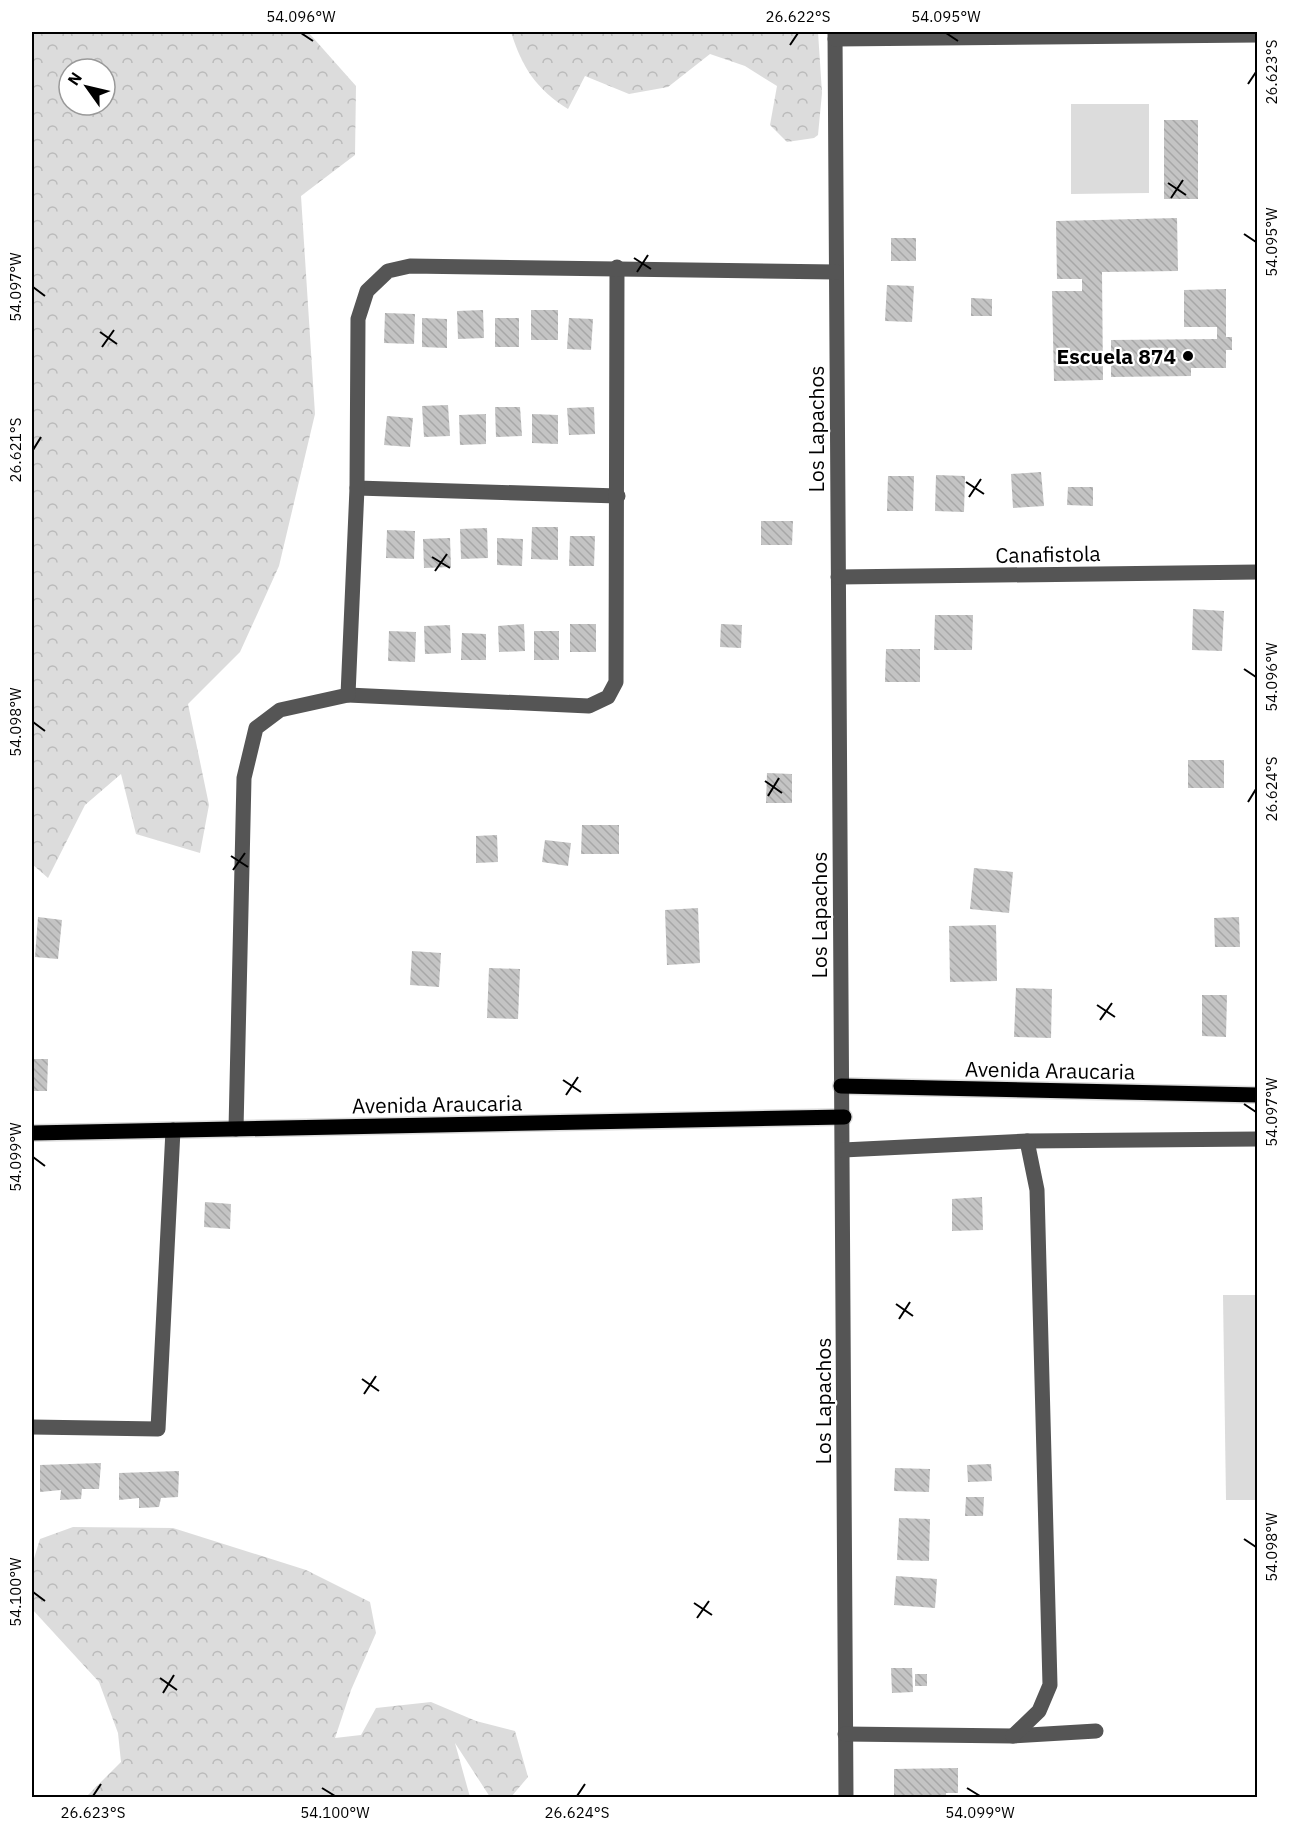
<svg xmlns="http://www.w3.org/2000/svg" width="1289" height="1829" font-family="'IBM Plex Sans',sans-serif">
	<style>
		.forest { fill: url(#forest-crowns); fill-rule: evenodd }
		.garden { fill: #dcdcdc }
		.building { fill: url(#building-back-hatch) }
		.lines { fill: none; stroke-linecap: round; stroke-linejoin: round }
		.major-casing { stroke: #dbdbdb; stroke-width: 18 }
		.minor { stroke: #555; stroke-width: 15 }
		.major { stroke: #000; stroke-width: 15 }
		.ticks { fill: none; stroke: #000; stroke-width: 2 }
		.poi-dot { fill: #000; stroke: #fff; stroke-width: 2 }
		.labels { text-anchor: middle; dominant-baseline: central; stroke-width: 4.5; stroke-linejoin: round; paint-order: stroke }
		.poi-label { font-size: 21px; font-weight: bold; fill: #000; stroke: #fff; text-anchor: end }
		.street-label { font-size: 21px; fill: #000; stroke: #fff }
		.neatline { fill: none; stroke: #000; stroke-width: 2 }
		.ticks-label { font-size: 15px; text-anchor: middle; fill: #000 }
	</style>
	<defs>
		<pattern id="forest-crowns" width="20" height="18" patternUnits="userSpaceOnUse" patternTransform="scale(1.5)"><rect width="20" height="18" fill="#dcdcdc"/><path d="M2 6a3 3 0 1 1 6 0M12 15a3 3 0 1 1 6 0" fill="none" stroke="#bbb"/></pattern>
		<pattern id="building-back-hatch" width="6" height="6" patternUnits="userSpaceOnUse" patternTransform="scale(1.5)"><rect width="6" height="6" fill="#c4c4c4"/><path d="M-1 5l2 2M0 0l6 6M5-1l2 2" fill="none" stroke="#a7a7a7"/></pattern>
	</defs>
	<rect width="100%" height="100%" fill="#fff"/>
	<g class="forest">
		<path d="M32 32H308L356 86 355 155 301 196 315 414 279 566 240 652 188 704 209 805 200 853 136 834 121 774 85 805 48 878 32 864ZM69 69H105V105H69Z"/>
		<path d="M511 32H818L822 93 818 135 814 138 787 142 770 125 777 86 745 66 710 54 668 87 629 94 585 76 568 109C536 89 522 67 511 32Z"/>
		<path d="M73 1527 173 1528 306 1570 370 1602 376 1633 351 1690 335 1738 361 1735 376 1708 431 1702 476 1721 515 1731 528 1777 511 1797H490L455 1743 470 1797H86L121 1762 118 1733 99 1682 32 1609V1565L40 1539Z"/>
	</g>
	<g class="garden">
		<path d="M1071 104H1149V193L1071 194Z"/>
		<path d="M1223 1295H1257V1500H1226Z"/>
	</g>
	<g class="building">
		<rect x="1164" y="120" width="34" height="79"/>
		<path d="M1177 218 1178 271 1102 272 1103 380 1054 381 1052 291H1082V279H1057L1056 221Z"/>
		<rect x="891" y="238" width="25" height="23"/>
		<path d="M887 285 914 286 912 322 885 321Z"/>
		<path d="M1226 289V337H1232V350H1226V368H1191V376L1111 377V340L1217 339V327H1184V290Z"/>
		<path d="M971 298 992 299V316H971Z"/>
		<path d="M483 310 484 338 458 339 457 311Z"/>
		<rect x="531" y="310" width="27" height="30"/>
		<path d="M385 313 415 314 414 344 384 343Z"/>
		<path d="M422 318 447 319V348L422 347Z"/>
		<rect x="495" y="318" width="24" height="29"/>
		<path d="M569 318 593 319 591 350 567 349Z"/>
		<path d="M448 405 450 436 424 437 422 406Z"/>
		<path d="M495 407H520L522 436 496 437Z"/>
		<path d="M594 407 595 434 569 435 567 408Z"/>
		<path d="M486 414V444L460 445 459 415Z"/>
		<path d="M532 414 558 415V444L532 443Z"/>
		<path d="M387 416 413 418 410 447 384 445Z"/>
		<path d="M1041 472 1044 506 1013 508 1011 474Z"/>
		<path d="M936 475 965 476 964 512 935 511Z"/>
		<path d="M888 476H914L913 511H887Z"/>
		<path d="M1068 487H1093V506L1067 505Z"/>
		<path d="M761 521H793L792 545H761Z"/>
		<path d="M532 527H558V560L531 559Z"/>
		<path d="M487 528 488 558 461 559 460 529Z"/>
		<path d="M387 530 415 531 414 559 386 558Z"/>
		<path d="M570 536H595L594 566H569Z"/>
		<path d="M450 538 451 567 424 568 423 539Z"/>
		<path d="M497 538 523 539 522 566 497 565Z"/>
		<path d="M1193 609 1224 611 1222 651 1192 650Z"/>
		<path d="M935 615H973L972 650H934Z"/>
		<path d="M524 624 525 651 499 652 498 626Z"/>
		<rect x="570" y="624" width="26" height="28"/>
		<path d="M721 624 742 625 741 648 720 647Z"/>
		<path d="M450 625 451 653 425 654 424 626Z"/>
		<path d="M389 631 416 632 415 662 388 661Z"/>
		<rect x="534" y="631" width="25" height="29"/>
		<path d="M462 633 486 634V660H461Z"/>
		<path d="M886 649H920V682H885Z"/>
		<rect x="1188" y="760" width="36" height="28"/>
		<path d="M767 773 792 774V803H766Z"/>
		<path d="M582 825H619V854H581Z"/>
		<path d="M497 835 498 862 476 863V836Z"/>
		<path d="M545 840 571 843 568 866 542 862Z"/>
		<path d="M974 868 1013 872 1009 913 970 909Z"/>
		<path d="M698 908 700 963 667 965 665 910Z"/>
		<path d="M38 917 62 920 58 959 35 957Z"/>
		<path d="M1239 917 1240 947H1215L1214 918Z"/>
		<path d="M996 925 997 981 950 982 949 926Z"/>
		<path d="M412 951 441 953 439 987 410 985Z"/>
		<path d="M489 968 520 969 518 1019 487 1018Z"/>
		<path d="M1016 988 1052 989 1051 1038 1014 1037Z"/>
		<path d="M1202 995H1227L1226 1037 1202 1036Z"/>
		<path d="M32 1059H48L47 1091H32Z"/>
		<path d="M982 1197 983 1230 952 1231V1199Z"/>
		<path d="M205 1202 231 1204 230 1229 204 1227Z"/>
		<path d="M101 1463 99 1489H82L81 1499 60 1500 61 1490 40 1492V1465Z"/>
		<path d="M991 1464 992 1481 968 1482 967 1465Z"/>
		<path d="M895 1468 930 1469 929 1492 894 1491Z"/>
		<path d="M179 1471 178 1497 161 1498 159 1507 139 1508V1498L119 1500V1473Z"/>
		<path d="M966 1497H984L983 1516H965Z"/>
		<path d="M899 1518 930 1519 929 1561 897 1560Z"/>
		<path d="M896 1576 937 1579 935 1608 894 1605Z"/>
		<path d="M891 1668H912L913 1692 892 1693Z"/>
		<rect x="915" y="1674" width="12" height="12"/>
		<path d="M958 1768V1793H946V1798H894V1769Z"/>
	</g>
	<g class="lines">
		<defs>
			<g id="major">
				<path d="M841 1086 1258 1095"/>
				<path d="M32 1133 844 1117"/>
			</g>
		</defs>
		<use href="#major" class="major-casing"/>
		<g class="minor">
			<path d="M835 32 846 1798"/>
			<path d="M835 39 1258 35"/>
			<path d="M357 488 618 496"/>
			<path d="M838 577 1258 572"/>
			<path d="M348 695 589 706 608 697 616 682 617 267"/>
			<path d="M236 1129 244 778 256 728 280 710 348 695 357 488 358 319 367 291 388 271 410 266 836 272"/>
			<path d="M843 1150 1027 1141 1258 1139"/>
			<path d="M32 1427 158 1429 173 1130"/>
			<path d="M845 1734 1013 1736 1096 1731"/>
			<path d="M1013 1736 1039 1711 1050 1685 1037 1190 1027 1141"/>
		</g>
		<use href="#major" class="major"/>
	</g>
	<path class="ticks" d="M301 33 313 41M946 33 958 41M790 45 798 33M1248 84 1256 72M1168 183 1186 195M1171 198 1183 180M1244 234 1256 242M634 258 651 269M637 272 648 255M33 287 45 296M100 332 117 344M102 347 114 330M33 450 41 437M966 482 984 494M969 497 981 479M432 557 450 568M435 571 447 554M1244 669 1256 677M33 722 45 731M765 781 782 793M768 796 779 778M1248 802 1256 789M231 856 248 867M233 870 245 853M1097 1005 1115 1017M1100 1020 1112 1003M563 1080 581 1092M566 1095 578 1077M1244 1104 1256 1112M33 1157 45 1166M896 1304 913 1316M899 1319 910 1302M362 1379 379 1391M364 1394 376 1376M1244 1539 1256 1547M33 1592 45 1601M694 1603 712 1615M697 1618 709 1601M160 1678 177 1690M163 1693 174 1675M322 1788 335 1796M967 1788 980 1796M93 1796 101 1784M577 1796 585 1784"/>
	<circle class="poi-dot" cx="1188" cy="356" r="6"/>
	<g class="labels">
		<g class="poi-label">
			<text x="1176" y="356">Escuela 874</text>
		</g>
		<g class="street-label">
			<text transform="translate(816 429) rotate(-90)">Los Lapachos</text>
			<text transform="translate(1048 554) rotate(-1)">Canafistola</text>
			<text transform="translate(819 915) rotate(-90)">Los Lapachos</text>
			<text transform="translate(1050 1070) rotate(1)">Avenida Araucaria</text>
			<text transform="translate(437 1104) rotate(-1)">Avenida Araucaria</text>
			<text transform="translate(823 1401) rotate(-90)">Los Lapachos</text>
		</g>
	</g>
	<rect width="1289" height="1829" fill="none" stroke="#ffffff" stroke-width="66"/>
	<g transform="translate(87 87) rotate(304)"><circle r="28" fill="#ffffff" stroke="#999999" stroke-width="1.5"/>
	<path d="M0-4.5L10 22L0 15L-10 22Z" fill="#000000"/>
	<text y="-9" font-size="16" font-weight="bold" text-anchor="middle" fill="#000000">N</text>
	</g>
	<rect x="33" y="33" width="1223" height="1763" class="neatline"/>
	<g class="ticks-label">
		<text x="301" y="22">54.096°W</text>
		<text x="798" y="22">26.622°S</text>
		<text x="946" y="22">54.095°W</text>
		<text transform="translate(1272 72) rotate(-90)" y="5">26.623°S</text>
		<text transform="translate(1272 242) rotate(-90)" y="5">54.095°W</text>
		<text transform="translate(16 287) rotate(-90)" y="5">54.097°W</text>
		<text transform="translate(16 450) rotate(-90)" y="5">26.621°S</text>
		<text transform="translate(1272 677) rotate(-90)" y="5">54.096°W</text>
		<text transform="translate(16 722) rotate(-90)" y="5">54.098°W</text>
		<text transform="translate(1272 789) rotate(-90)" y="5">26.624°S</text>
		<text transform="translate(1272 1112) rotate(-90)" y="5">54.097°W</text>
		<text transform="translate(16 1157) rotate(-90)" y="5">54.099°W</text>
		<text transform="translate(1272 1547) rotate(-90)" y="5">54.098°W</text>
		<text transform="translate(16 1592) rotate(-90)" y="5">54.100°W</text>
		<text x="93" y="1818">26.623°S</text>
		<text x="335" y="1818">54.100°W</text>
		<text x="577" y="1818">26.624°S</text>
		<text x="980" y="1818">54.099°W</text>
	</g>
</svg>
